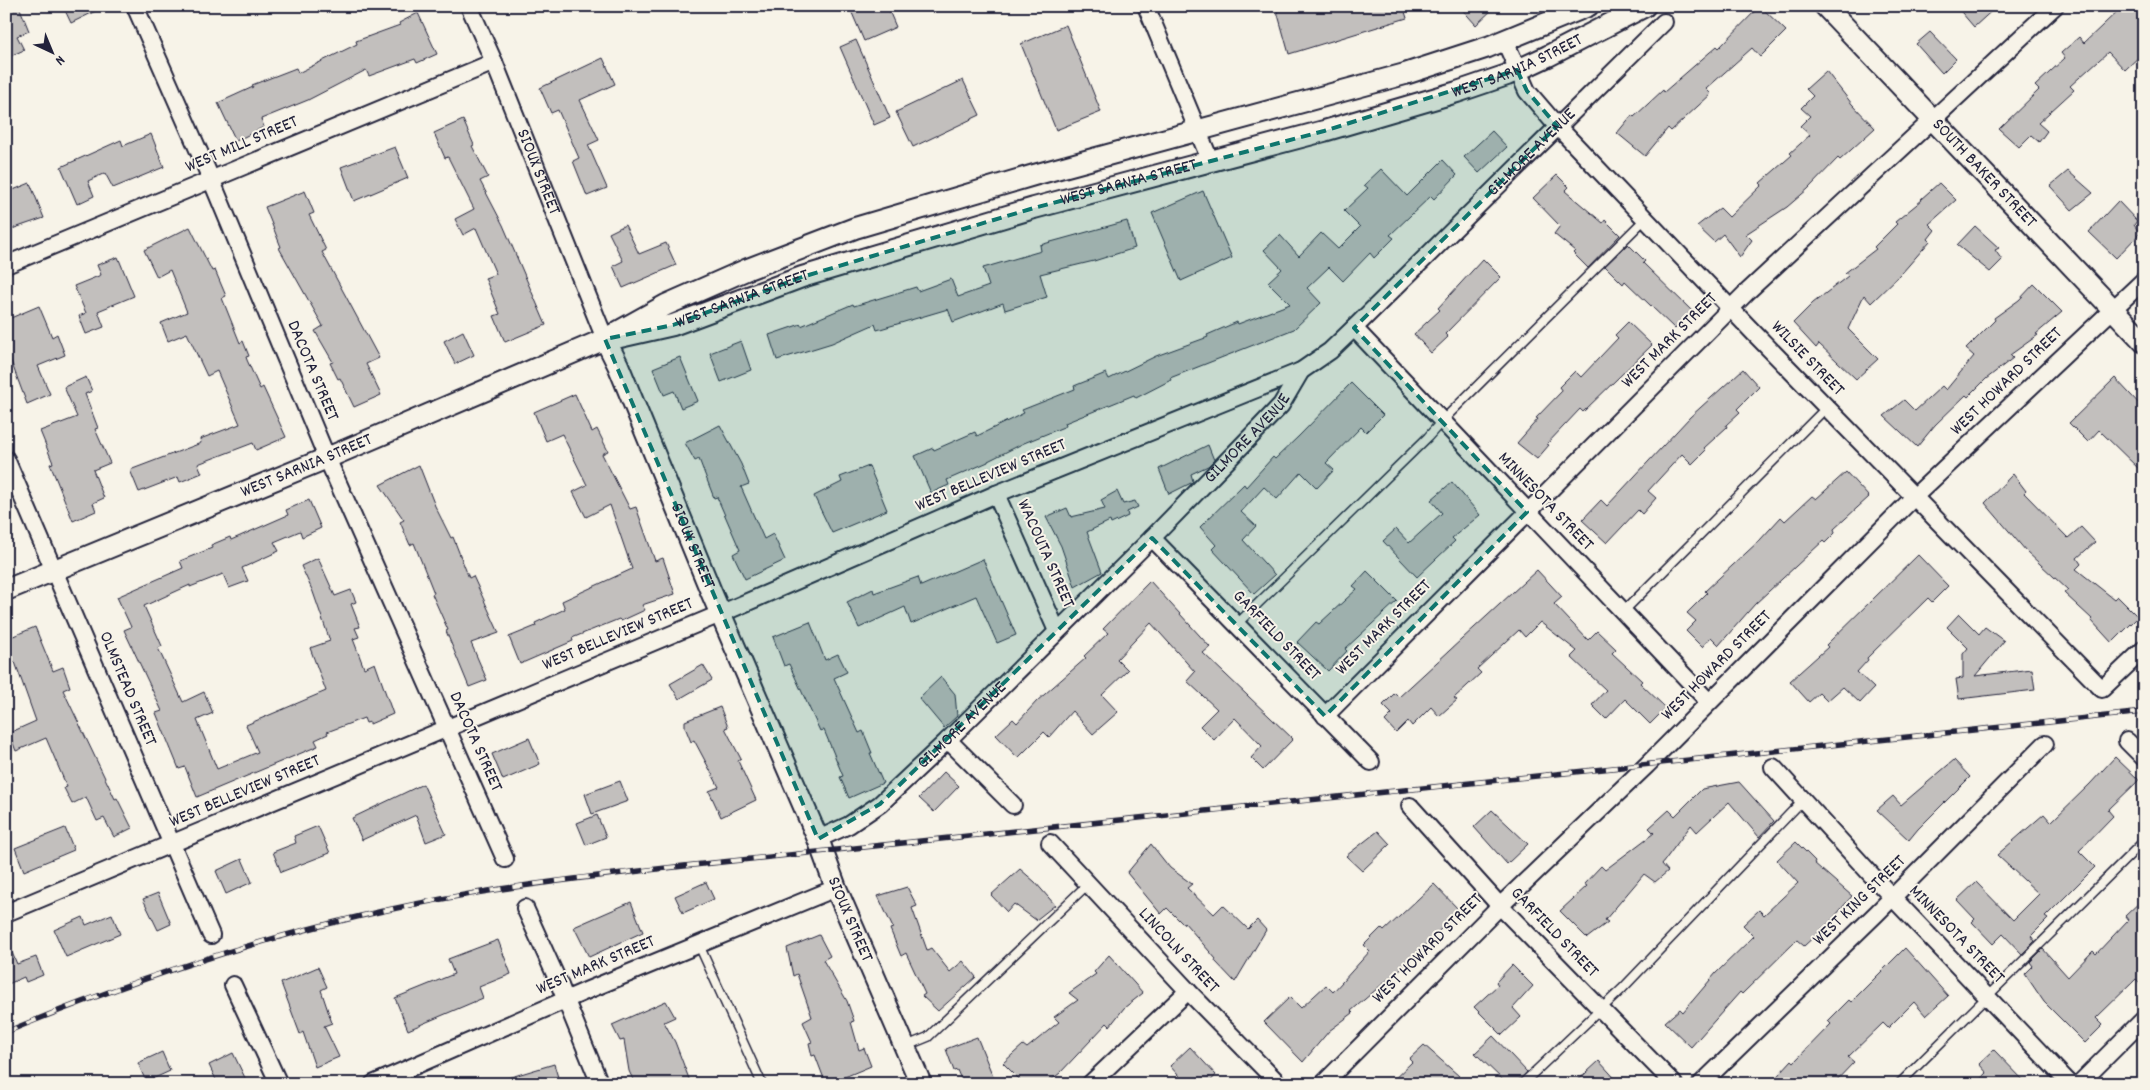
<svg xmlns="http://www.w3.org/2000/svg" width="2150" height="1090" font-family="Dekko,sans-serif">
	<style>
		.building { fill: #c2bfbd; stroke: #22223b }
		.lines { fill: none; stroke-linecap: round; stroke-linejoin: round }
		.service-casing { stroke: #22223b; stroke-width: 11 }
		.minor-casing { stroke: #22223b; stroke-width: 20 }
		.tertiary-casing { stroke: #22223b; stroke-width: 24 }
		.service { stroke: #f7f3e8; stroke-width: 8 }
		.minor { stroke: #f7f3e8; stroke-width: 16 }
		.tertiary { stroke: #f7f3e8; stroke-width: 20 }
		.rail-casing { stroke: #22223b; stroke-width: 5.5 }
		.rail { stroke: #f7f3e8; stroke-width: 4; stroke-dasharray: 11; stroke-linecap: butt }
		.marked { fill: #0f766e; fill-opacity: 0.2; stroke: #0f766e; stroke-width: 4; stroke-dasharray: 10 6; stroke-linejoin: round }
		.labels { text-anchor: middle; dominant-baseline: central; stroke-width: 4; stroke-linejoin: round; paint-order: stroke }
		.street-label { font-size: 18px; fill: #22223b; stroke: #f7f3e8 }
	</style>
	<rect width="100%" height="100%" fill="#f7f3e8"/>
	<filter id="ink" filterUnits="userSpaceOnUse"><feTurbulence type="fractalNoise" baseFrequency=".02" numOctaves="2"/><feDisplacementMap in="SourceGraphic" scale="10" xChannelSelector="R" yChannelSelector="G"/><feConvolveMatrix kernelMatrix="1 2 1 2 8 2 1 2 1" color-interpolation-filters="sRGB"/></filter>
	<g filter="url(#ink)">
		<g class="building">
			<path d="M6 6H19L29 31 17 36 24 50 6 58Z"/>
			<path d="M63 6H106L71 23Z"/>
			<path d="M849 6H887L896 27 864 41Z"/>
			<path d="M1293 6H1403L1407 18 1289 54 1277 11Z"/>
			<path d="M1459 6H1496L1476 25Z"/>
			<path d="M1760 6 1786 31 1760 57 1752 48 1706 89 1711 94 1671 131 1668 128 1645 156 1617 133 1632 115 1634 117 1663 90 1664 92 1717 46 1719 48Z"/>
			<path d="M1956 6H1997L1974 27Z"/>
			<path d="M2123 6H2144V52L2125 70 2108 52 2070 86 2074 90 2038 123 2047 131 2039 142 2031 135 2019 147 1999 129 2039 90 2035 86 2065 58 2061 53 2079 37 2084 43Z"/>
			<path d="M418 13 437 54 417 63 415 59 369 76 366 70 308 100 261 119 264 127 236 141 218 103 253 87 252 85 296 68 298 73 357 44 356 41 400 25 399 23Z"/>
			<path d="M1066 25 1101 112 1056 130 1021 44Z"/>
			<path d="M1930 32 1956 59 1942 73 1916 44Z"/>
			<path d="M856 40 890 118 874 125 840 47Z"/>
			<path d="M603 58 615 84 580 100 599 140 588 145 607 188 587 196 573 161 579 158 558 110 551 113 540 88Z"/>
			<path d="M1826 71 1852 104 1875 128 1840 160 1838 158 1808 189 1787 207 1746 234 1752 240 1740 257 1723 234 1714 242 1697 226 1720 208 1729 217 1762 185 1760 183 1792 155 1790 153 1810 135 1800 126 1810 116 1801 108 1813 96 1806 89Z"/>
			<path d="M963 80 980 115 913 147 896 112Z"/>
			<path d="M463 120 474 145 472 146 488 177 480 181 503 225 546 325 505 342 494 316 500 314 485 278 496 274 476 228 463 235 455 219 474 209 448 157 445 158 434 133Z"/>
			<path d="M1492 131 1507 147 1479 173 1464 157Z"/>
			<path d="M151 134 164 167 113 188 105 173 88 181 94 196 77 204 61 167 121 140 123 146Z"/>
			<path d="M395 147 408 178 354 201 341 167Z"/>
			<path d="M1443 160 1457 175 1434 199 1431 196 1390 235 1394 238 1374 258 1370 253 1343 281 1329 267 1307 288 1321 303 1294 329 1170 378 1171 380 1136 398 1134 395 1065 423 1066 426 1024 443 988 461V462L947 480 949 485 931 493 915 456 933 448 934 450 975 432 977 436 1024 413 1022 410 1075 389 1074 386 1106 373 1109 379 1156 356 1208 337 1207 335 1237 322 1238 324 1290 304 1268 282 1282 269 1264 250 1280 235 1299 256 1321 233 1338 249 1360 227 1344 211 1368 188 1364 185 1381 169 1407 196Z"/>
			<path d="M2068 171 2093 193 2072 210 2050 186Z"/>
			<path d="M1557 175 1569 187 1565 191 1603 223 1605 220 1620 235 1588 268 1573 253 1575 251 1554 234 1560 226 1533 198Z"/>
			<path d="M30 183 44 218 6 231V193Z"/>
			<path d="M1939 183 1956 200 1929 224 1935 230 1928 239 1930 241 1902 273 1871 303 1864 295 1848 329 1878 359 1856 379 1819 344 1816 348 1793 323 1813 303 1848 276 1845 273 1876 249 1874 247 1897 224 1895 222 1922 200 1921 199Z"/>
			<path d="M305 191 314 213 309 215 326 250 322 252 379 358 366 364 381 395 354 407 340 378 338 379 330 363 333 362 315 331 323 326 279 248 281 247 265 207Z"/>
			<path d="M1203 191 1232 258 1181 281 1152 213Z"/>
			<path d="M2118 201 2137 221 2134 225 2140 233 2116 258 2089 232Z"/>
			<path d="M1127 221 1135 248 1094 261 1040 274 1047 297 1005 310 1003 303 953 322 948 309 877 330 875 324 832 343 777 360 769 335 801 324V326L853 304 854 306 916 287 918 291 951 279 958 297 989 286 983 268 1041 251 1040 245Z"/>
			<path d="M625 225 639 254 666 243 676 265 623 288 613 266 623 261 609 233Z"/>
			<path d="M1975 226 1999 248 1995 250 2002 260 1990 272 1957 245Z"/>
			<path d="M190 227 212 271 215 270 226 296 222 298 240 343 243 341 249 356 246 357 247 360 260 389 263 387 286 437 256 450 253 443 198 464 202 473 180 482 178 477 139 492 130 470 201 443 200 439 240 424 217 371 207 376 187 333 168 341 161 323 187 312 170 270 157 277 144 250Z"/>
			<path d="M1628 244 1645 261 1643 263 1692 311 1675 329 1625 281 1623 284 1605 266Z"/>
			<path d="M118 257 134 296 98 311 104 327 86 334 79 316 86 313 74 286 101 275 97 265Z"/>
			<path d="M1483 259 1501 277 1445 334 1448 337 1431 353 1414 334 1440 310 1438 308Z"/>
			<path d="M2034 284 2062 312 2036 334 2038 335 2010 355 2013 358 1986 379 1968 397 1966 395 1935 425 1917 447 1884 416 1904 400 1915 411 1942 386 1946 390 1974 356 1966 349 1995 320 1994 318 2019 300Z"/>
			<path d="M39 306 52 337 57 334 65 355 38 366 50 394 27 404 6 348V320Z"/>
			<path d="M1628 322 1652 345 1583 412 1580 409 1547 444 1549 445 1537 459 1517 443 1538 419 1536 418 1562 391 1559 387 1575 371 1581 377 1618 338 1615 335Z"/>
			<path d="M463 331 474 355 455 364 444 341Z"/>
			<path d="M741 341 751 370 721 382 710 353Z"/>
			<path d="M680 357 698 401 681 408 674 391 664 395 653 368Z"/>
			<path d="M1743 369 1759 387 1737 409 1740 412 1726 425 1727 427 1704 448 1706 450 1692 464 1682 454 1648 491 1656 498 1642 514 1638 510 1607 543 1582 520 1601 500 1607 506 1690 417Z"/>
			<path d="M86 377 92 391 85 394 98 428 95 429 110 463 93 470 104 498 93 503 96 511 73 521 50 464 53 463 40 431 77 417 64 387Z"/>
			<path d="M2115 378 2144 409V474L2099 430 2088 442 2069 423Z"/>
			<path d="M1351 383 1383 415 1366 432 1361 427 1326 463 1334 470 1317 488 1301 472 1277 499 1264 487 1241 512 1256 526 1243 540 1275 575 1254 594 1212 549 1216 545 1200 527 1244 484 1246 487 1273 457 1275 459 1299 436Z"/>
			<path d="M575 394 592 432 597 429 608 451 602 454 630 509 636 507 655 561 663 558 675 594 642 605 645 610 621 621 619 619 572 638 573 641 520 664 509 637 536 626 535 623 565 609 562 601 632 569 610 505 586 517 573 492 587 485 562 434 546 441 534 412Z"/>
			<path d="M720 425 741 464 749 484 741 487 764 539 773 534 785 560 745 579 733 554 740 550 717 497 714 498 699 459 695 461 685 443Z"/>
			<path d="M1208 445 1214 460 1208 466 1191 474 1193 481 1191 483 1169 494 1159 469Z"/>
			<path d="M419 465 435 506 451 538 453 537 469 578 473 576 499 633 471 643 487 680 469 687 446 631 448 630 432 594 434 593 414 543 410 545 400 522 404 520 380 485Z"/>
			<path d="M869 466 887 510 832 533 814 496 842 482 840 477Z"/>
			<path d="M1846 472 1869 497 1834 529 1835 533 1825 543 1823 541 1755 604 1719 645 1711 637 1702 647 1686 631 1696 621 1687 613 1707 593 1705 591 1760 540 1781 517 1785 521 1812 496 1816 499Z"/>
			<path d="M2013 474 2026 491 2024 493 2068 538 2081 527 2095 542 2077 558 2081 564 2076 569 2114 599 2117 596 2138 617 2112 643 2091 620 2092 619 2064 593 2068 590 2026 551 1985 503Z"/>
			<path d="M1452 482 1480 515 1452 538 1455 541 1417 577 1383 541 1396 529 1409 543 1442 513 1431 500Z"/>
			<path d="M1117 491 1123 504 1135 501 1138 507 1127 512 1128 516 1111 524 1110 521 1087 532 1102 572 1075 587 1061 546 1046 517 1067 508 1071 517 1105 509 1101 500Z"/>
			<path d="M309 500 321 528 302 537 300 531 274 542 279 551 242 568 248 581 229 588 223 574 190 587V585L144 606 162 646 158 648 183 702 204 692 213 713 197 720 217 769 258 752 246 725 326 691 310 648 330 641 313 592 301 566 318 558 335 596 351 590 356 602 351 604 360 627 355 628 359 637 353 639 364 668 375 663 393 714 370 724V722L366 723 364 718 327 732 328 734 315 740 318 746 197 797 185 767 179 769 156 713 162 711 124 630 131 627 117 597 183 568 180 561 212 548 211 545 230 537 231 540 288 515 286 510Z"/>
			<path d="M1918 555 1948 586 1932 602 1928 598 1867 658 1868 660 1857 672 1874 688 1860 703 1843 687 1827 701 1819 693 1809 702 1790 681 1828 647 1826 645Z"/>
			<path d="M983 559 1016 635 997 643 976 596 911 624 905 607 859 628 847 602 873 589 874 593 918 577 921 586Z"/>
			<path d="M1537 570 1562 597 1554 604 1588 640 1597 631 1616 649 1612 653 1642 681 1640 683 1666 708 1650 724 1625 699 1606 719 1592 705 1606 690 1571 657 1577 651 1540 622 1525 637 1519 630 1477 669 1481 673 1454 698 1457 700 1439 716 1431 707 1412 726 1408 721 1396 733 1385 721 1392 714 1383 705 1395 693 1399 697Z"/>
			<path d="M1367 571 1397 601 1345 649 1347 651 1328 671 1297 642 1316 622 1319 624 1357 589 1353 586Z"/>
			<path d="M1150 581 1210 647 1203 653 1293 739 1263 770 1251 758 1262 746 1235 718 1214 740 1200 726 1217 709 1187 681 1195 672 1151 623 1117 659 1128 670 1102 695 1118 712 1093 734 1072 711 1049 737 1044 732 1018 758 996 735 1013 719 1017 723 1037 701 1086 658 1084 656 1108 633 1103 629Z"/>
			<path d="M1959 614 1979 634 1985 627 2004 641 1975 676 2032 669 2035 690 1959 699 1956 679 1963 678V654L1968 648 1947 627Z"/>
			<path d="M810 622 825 660 838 654 847 672 834 678 859 733 863 731 872 753H870L883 783 849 798 840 777 843 776 824 730 820 731 789 664 784 666 773 637Z"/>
			<path d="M35 627 53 671 63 667 70 687 63 690 115 799 117 798 132 828 114 837 104 818 97 821 86 797 72 804 64 788 67 787 46 738 16 751 9 733 36 721 15 662 6 666V639Z"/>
			<path d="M703 665 712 680 679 699 670 684Z"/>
			<path d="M941 677 955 694 957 716 944 728 919 698Z"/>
			<path d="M720 707 728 727 725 728 741 759 738 761 756 800 721 817 709 791 719 787 694 740 691 742 685 727V721Z"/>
			<path d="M529 738 540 764 503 780 492 754Z"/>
			<path d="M2115 757 2139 780 2108 810 2113 816 2079 851 2095 867 2045 917 2048 919 2031 936 2035 941 2022 954 2003 934 1993 944 1972 922 1975 919 1957 900 1976 882 2013 920 2039 894 1997 855 2044 814 2051 822 2090 784Z"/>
			<path d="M1954 760 1970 777 1918 829 1909 840 1877 810 1893 796 1901 805Z"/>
			<path d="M944 772 959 786 934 812 919 798Z"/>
			<path d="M620 781 628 801 592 814 585 794Z"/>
			<path d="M1739 782 1774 821 1759 837 1729 802 1697 832 1691 825 1662 864 1668 871 1655 882 1644 874 1605 920 1608 922 1587 938 1560 911 1587 886 1584 884 1601 866 1605 870 1654 833 1649 828 1669 810 1675 816 1702 789Z"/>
			<path d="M423 784 446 834 426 842 416 815 362 840 352 818Z"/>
			<path d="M1492 810 1528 844 1507 864 1474 827Z"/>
			<path d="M597 815 606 837 586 845 577 823Z"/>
			<path d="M318 826 330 853 281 872 273 852 296 843 294 836Z"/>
			<path d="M65 828 74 850 24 871 15 848Z"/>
			<path d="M1378 831 1390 844 1362 871 1346 856Z"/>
			<path d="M1796 842 1815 861 1814 863 1852 896 1831 921 1804 946 1797 940 1742 994 1740 992 1691 1047 1665 1022 1680 1009 1683 1012 1716 973 1754 936 1743 925 1759 910 1764 915 1798 883 1777 860Z"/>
			<path d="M1151 844 1170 868 1192 884 1187 888 1214 914 1223 905 1248 929 1257 920 1266 930 1235 982 1215 961 1216 959 1184 922 1183 924 1167 908 1161 914 1127 873Z"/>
			<path d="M242 859 252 882 226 894 216 871Z"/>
			<path d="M1020 869 1035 882 1055 905 1036 920 1014 904 1007 912 991 895Z"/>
			<path d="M706 882 714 899 683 913 675 896Z"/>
			<path d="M1434 884 1459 910 1412 959 1351 1011 1353 1013 1329 1031 1303 1062 1264 1022 1290 997 1301 1008 1326 985 1333 992 1370 951 1364 945 1381 928 1384 931Z"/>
			<path d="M907 887 917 906 912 908 927 950 931 948 950 972 963 961 976 977 938 1011 922 996 925 994 906 953 901 956 890 929 893 928 878 896Z"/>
			<path d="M158 893 171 924 158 930 143 899Z"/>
			<path d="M2144 898V987L2136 979 2096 1018 2103 1025 2085 1043 2044 1002 2025 974 2033 966 2030 962 2043 949 2068 977 2093 951 2096 954 2128 920 2125 916Z"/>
			<path d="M631 902 643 932 589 957 574 927Z"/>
			<path d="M112 914 120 934 66 957 54 930 83 917 86 925Z"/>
			<path d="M819 935 830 956 823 960 847 1001 854 1021 851 1022 859 1050 864 1048 871 1066 828 1084H826L815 1055 812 1056 809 1043 812 1042 803 1022 812 1017 797 974 793 976 787 948Z"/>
			<path d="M6 939 17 964 36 957 43 975 26 982 24 977 6 985Z"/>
			<path d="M498 940 511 974 479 987 483 998 408 1030 395 998 454 974 448 959Z"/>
			<path d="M1905 948 1948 996 1926 1016 1914 1002 1888 1028 1883 1023 1848 1057 1854 1062 1833 1084H1770L1792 1060 1794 1062 1831 1024 1828 1021 1849 1000 1851 1002Z"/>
			<path d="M1109 955 1143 993 1124 1008 1110 1026 1107 1023 1060 1073 1046 1084H1024L1003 1063 1023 1045 1027 1048 1059 1022 1054 1017 1078 1000 1069 993 1096 974 1094 972Z"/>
			<path d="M1512 965 1533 986 1513 1008 1521 1017 1502 1035 1474 1007 1498 985 1496 982Z"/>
			<path d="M318 967 327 987 321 990 332 1023 324 1026 339 1057 315 1067 303 1032 300 1034 281 983Z"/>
			<path d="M666 1001 675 1017 664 1022 675 1042 691 1084H635L629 1071 624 1040 620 1041 612 1025Z"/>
			<path d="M1493 1036 1527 1072 1517 1084H1507L1475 1053Z"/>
			<path d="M977 1037 996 1084H963L957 1070 954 1071 946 1049Z"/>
			<path d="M1424 1045 1459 1076 1451 1084H1389L1412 1062 1409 1059Z"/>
			<path d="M1190 1047 1216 1075 1208 1084H1186L1170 1066Z"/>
			<path d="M1994 1050 2027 1084H1975L1987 1073 1979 1064Z"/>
			<path d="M162 1052 170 1071 146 1082 138 1063Z"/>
			<path d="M233 1053 248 1084H218L209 1065Z"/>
			<path d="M1599 1061 1620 1084H1574Z"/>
			<path d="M554 1064 560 1084H501V1080Z"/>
		</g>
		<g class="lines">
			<defs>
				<g id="service">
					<path d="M1623 612 1827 407"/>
					<path d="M1236 625 1428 437 1442 421 1645 219"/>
					<path d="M699 945 762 1084"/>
					<path d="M906 1046 928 1037 1088 884"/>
					<path d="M1522 1084 1622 989 1803 800"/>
					<path d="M1899 1084 2144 841"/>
				</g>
				<g id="minor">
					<path d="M135 6 211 179 327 458 505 859"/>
					<path id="s1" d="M469 6 494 62 605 339"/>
					<path d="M1146 6 1210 160"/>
					<path d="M1505 41 1527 91 1557 126 1754 333 2102 689 2144 649"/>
					<path d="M6 265 494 62"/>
					<path d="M1354 328 1709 702"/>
					<path d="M6 459 211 935"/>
					<path d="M996 494 1057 631"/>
					<path d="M1152 538 1371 762"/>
					<path d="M1325 716 1747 292 2055 6"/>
					<path d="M948 740 1013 805"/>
					<path d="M2127 741 2144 758"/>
					<path d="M1773 767 1877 881 2070 1084"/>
					<path d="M1410 806 1500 906 1674 1084"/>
					<path id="s2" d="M818 839 849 825 880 804 948 740 1152 538 1260 427 1281 405 1301 371"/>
					<path d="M1050 843 1188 991 1279 1084"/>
					<path d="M525 908 558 981 600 1084"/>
					<path id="s3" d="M6 913 720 614 996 494 1301 371 1330 351 1354 328 1664 22"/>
					<path d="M233 985 279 1084"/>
					<path d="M373 1084 588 990 836 888"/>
					<path d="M1090 1084 1188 991"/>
					<path d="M1323 1084 1500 906 1647 765 1914 497 2144 280"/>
					<path d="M1701 1084 1877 913 2045 744"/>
					<path d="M2079 1084 2144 1019"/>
				</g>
				<g id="tertiary">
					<path id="s4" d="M1825 6 2144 342"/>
					<path id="s5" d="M620 337 673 325 802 277 1034 208 1324 131 1457 92 1507 75 1548 56 1645 6"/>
					<path id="s6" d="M605 339 618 365 712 594 818 839 836 888 921 1084"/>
					<path id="s7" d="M6 590 327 458 605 339 666 305 748 269 855 228 1034 175 1405 74 1488 47 1588 6"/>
				</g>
			</defs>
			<use href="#service" class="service-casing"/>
			<use href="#minor" class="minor-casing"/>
			<use href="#tertiary" class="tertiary-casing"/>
			<use href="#service" class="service"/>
			<use href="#minor" class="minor"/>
			<use href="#tertiary" class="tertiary"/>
			<defs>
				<path id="rail" d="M6 1032C156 970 310 921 470 894 541 882 612 874 684 866L2144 712"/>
			</defs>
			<use href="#rail" class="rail-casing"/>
			<use href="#rail" class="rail"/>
		</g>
	</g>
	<path class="marked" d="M1517 70 1527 91 1557 126 1354 328 1527 512 1325 716 1152 538 880 804 818 839 605 339 673 325 802 277 1034 208 1324 131Z"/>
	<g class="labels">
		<g class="street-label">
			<text stroke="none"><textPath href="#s5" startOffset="938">WEST SARNIA STREET</textPath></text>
			<text transform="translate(242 145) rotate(-23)">WEST MILL STREET</text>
			<text stroke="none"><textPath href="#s3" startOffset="1722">GILMORE AVENUE</textPath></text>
			<text stroke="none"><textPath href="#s1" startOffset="180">SIOUX STREET</textPath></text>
			<text stroke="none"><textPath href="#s4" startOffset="231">SOUTH BAKER STREET</textPath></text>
			<text stroke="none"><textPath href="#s5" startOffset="532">WEST SARNIA STREET</textPath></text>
			<text stroke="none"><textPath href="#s5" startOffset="128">WEST SARNIA STREET</textPath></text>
			<text transform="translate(1670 341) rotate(-45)">WEST MARK STREET</text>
			<text transform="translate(1807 359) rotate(46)">WILSIE STREET</text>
			<text transform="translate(312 371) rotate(67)">DACOTA STREET</text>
			<text transform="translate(2007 382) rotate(-44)">WEST HOWARD STREET</text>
			<text stroke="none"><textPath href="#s2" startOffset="590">GILMORE AVENUE</textPath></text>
			<text stroke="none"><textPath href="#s7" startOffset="325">WEST SARNIA STREET</textPath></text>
			<text transform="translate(991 476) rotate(-23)">WEST BELLEVIEW STREET</text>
			<text transform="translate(1545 502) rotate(46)">MINNESOTA STREET</text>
			<text stroke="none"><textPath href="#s6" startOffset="225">SIOUX STREET</textPath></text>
			<text transform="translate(1045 554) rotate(66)">WACOUTA STREET</text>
			<text transform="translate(1384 628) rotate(-45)">WEST MARK STREET</text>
			<text transform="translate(618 635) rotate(-23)">WEST BELLEVIEW STREET</text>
			<text transform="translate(1276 636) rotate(46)">GARFIELD STREET</text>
			<text transform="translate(1717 666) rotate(-45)">WEST HOWARD STREET</text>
			<text transform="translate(127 689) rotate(67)">OLMSTEAD STREET</text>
			<text stroke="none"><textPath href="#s2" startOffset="185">GILMORE AVENUE</textPath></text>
			<text transform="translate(475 742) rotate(66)">DACOTA STREET</text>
			<text transform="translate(245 792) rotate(-23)">WEST BELLEVIEW STREET</text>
			<text transform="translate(1860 901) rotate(-44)">WEST KING STREET</text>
			<text stroke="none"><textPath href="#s6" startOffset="630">SIOUX STREET</textPath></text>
			<text transform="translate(1554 933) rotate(46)">GARFIELD STREET</text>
			<text transform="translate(1956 935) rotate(46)">MINNESOTA STREET</text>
			<text transform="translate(1428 949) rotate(-45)">WEST HOWARD STREET</text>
			<text transform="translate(1178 951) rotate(47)">LINCOLN STREET</text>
			<text transform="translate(596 966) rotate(-23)">WEST MARK STREET</text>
		</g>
	</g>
	<rect width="2150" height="1090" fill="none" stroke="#f7f3e8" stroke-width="25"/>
	<rect x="12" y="12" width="2125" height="1065" fill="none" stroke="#22223b" stroke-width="2" filter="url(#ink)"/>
	<g transform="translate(52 52) rotate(136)" stroke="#f7f3e8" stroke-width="4" paint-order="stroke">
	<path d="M0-4L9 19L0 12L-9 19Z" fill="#22223b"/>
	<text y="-8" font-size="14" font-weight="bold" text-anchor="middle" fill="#22223b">N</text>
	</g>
</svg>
